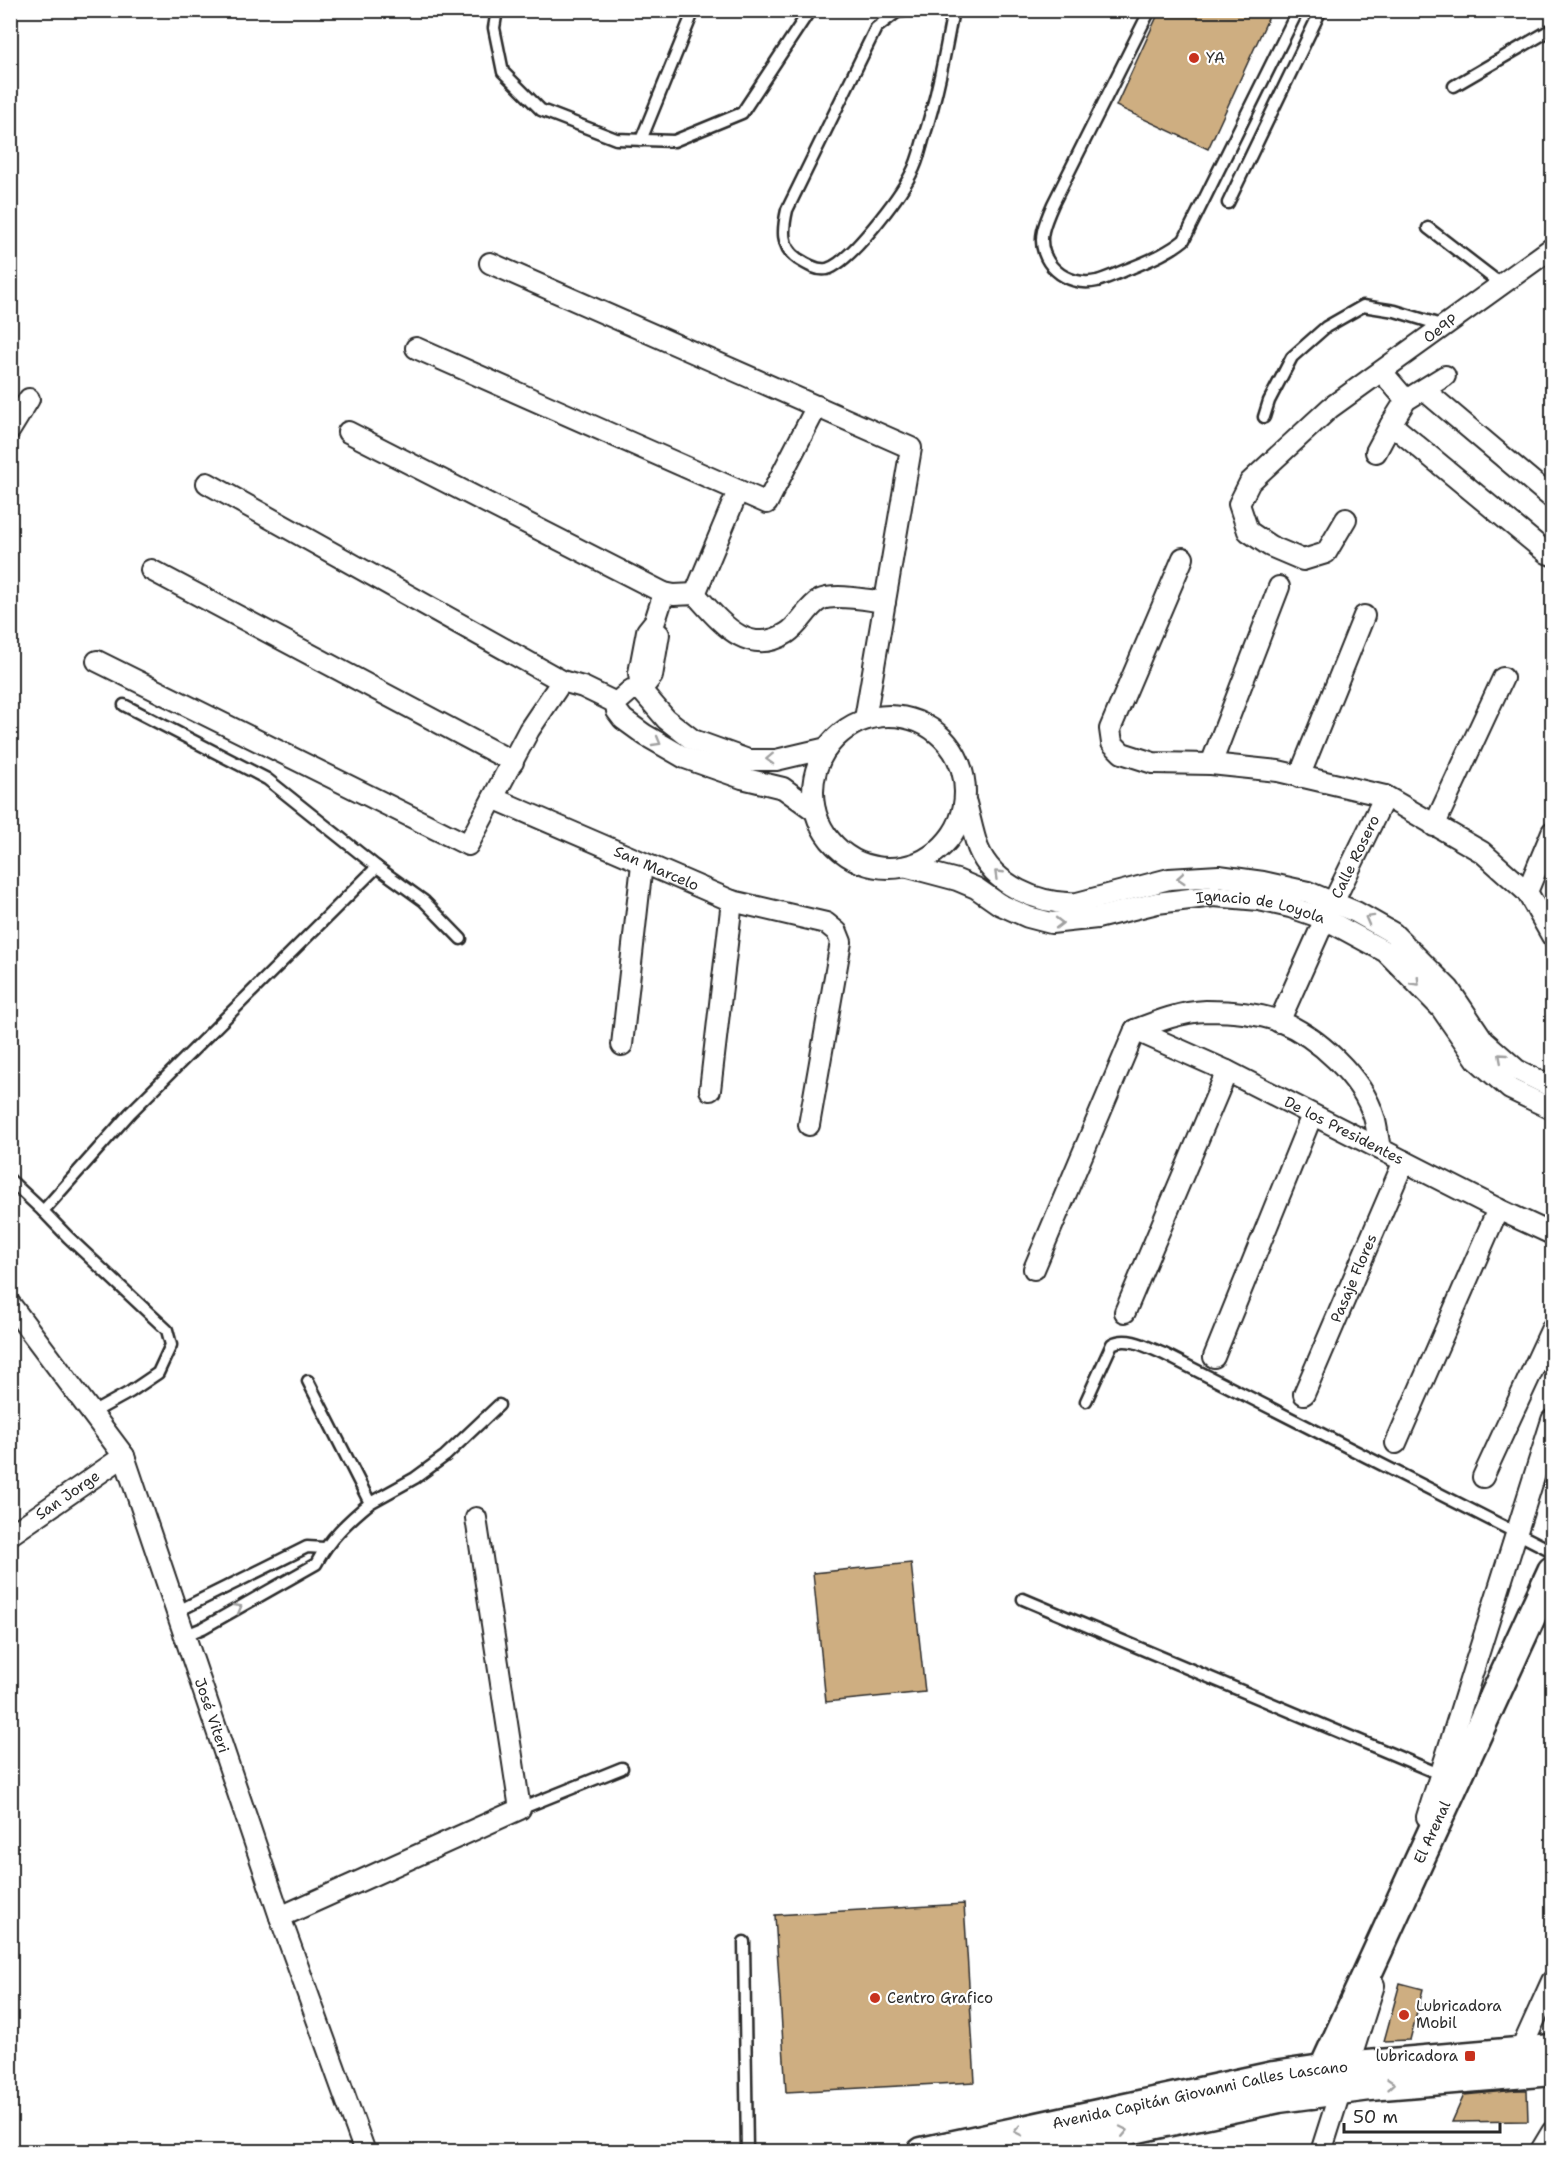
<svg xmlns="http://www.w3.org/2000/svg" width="1563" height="2162" font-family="'Shantell Sans',sans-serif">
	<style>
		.building { fill: #ceae81; stroke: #2b2b2b; stroke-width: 1.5 }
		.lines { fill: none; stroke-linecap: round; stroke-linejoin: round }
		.lane-casing { stroke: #2b2b2b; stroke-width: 15 }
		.street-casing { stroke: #2b2b2b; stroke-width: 24 }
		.secondary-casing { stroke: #2b2b2b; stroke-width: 33 }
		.lane { stroke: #fff; stroke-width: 10 }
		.street { stroke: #fff; stroke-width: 20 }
		.secondary { stroke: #fff; stroke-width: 28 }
		.oneway { stroke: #a0a0a0 }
		.poi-dot { fill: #c8321e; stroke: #fff; stroke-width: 2 }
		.labels { text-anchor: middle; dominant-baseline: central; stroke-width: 4.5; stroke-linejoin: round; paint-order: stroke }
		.poi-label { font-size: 15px; fill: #2b2b2b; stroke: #fff; text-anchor: start }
		.street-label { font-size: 15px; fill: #2b2b2b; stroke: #fff }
	</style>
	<rect width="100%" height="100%" fill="#fff"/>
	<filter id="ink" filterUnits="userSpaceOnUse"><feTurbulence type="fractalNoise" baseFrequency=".0167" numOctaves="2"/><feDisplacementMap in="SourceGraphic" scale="12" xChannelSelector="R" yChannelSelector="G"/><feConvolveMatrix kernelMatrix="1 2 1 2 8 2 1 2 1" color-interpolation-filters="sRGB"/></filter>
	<g filter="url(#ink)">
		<g class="building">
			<path d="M1160 10H1272L1208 149 1116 106Z"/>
			<path d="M911 1563 925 1692 826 1702 813 1573Z"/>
			<path d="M964 1904 975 2082 786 2092 775 1915Z"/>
			<path d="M1400 1983 1423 1989 1410 2040 1384 2041Z"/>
			<path d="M1517 2090H1527L1528 2121 1452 2122 1464 2095Z"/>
		</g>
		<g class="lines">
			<defs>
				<g id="lane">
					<path d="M497 10 494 28 503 72 541 110 616 139 674 141 742 113 810 10"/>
					<path d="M909 10 897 12 876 28 787 210C783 228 780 247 798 259 806 264 817 271 827 269 850 263 900 196 911 174 917 164 920 151 923 140 937 97 945 54 953 10"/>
					<path d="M1150 10 1053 204C1049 213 1045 222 1043 231 1036 262 1066 288 1097 281 1108 278 1120 272 1131 268 1150 260 1168 253 1184 240L1298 10"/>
					<path d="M1454 86 1552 29"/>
					<path d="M641 140 694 10"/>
					<path d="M1228 203 1321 10"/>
					<path d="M1428 228 1502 285"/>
					<path d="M1264 417 1269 401 1292 357 1326 327 1363 306 1395 311 1444 326"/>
					<path d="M124 705 267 779 377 867"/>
					<path d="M10 1180 43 1211"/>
					<path d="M1086 1401 1112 1344C1128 1335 1149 1348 1164 1354L1552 1551"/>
					<path d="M92 1413 130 1392 158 1373 171 1345 167 1330 68 1237 43 1211 130 1113 377 867 424 901 461 939"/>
					<path d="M370 1503 415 1478 445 1456 499 1405"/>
					<path d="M1023 1599 1444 1776"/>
					<path d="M178 1611 307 1547 324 1548"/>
					<path d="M186 1635 203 1628 316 1564C329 1539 348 1521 370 1503L308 1381"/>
					<path d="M520 1809 622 1768"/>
					<path d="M744 1942 747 2152"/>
				</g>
				<g id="street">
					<path d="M490 263 911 448 865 719"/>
					<path d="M416 348 767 503 817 406"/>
					<path d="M1382 372 1406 400"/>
					<path d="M1424 390 1552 498"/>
					<path d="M1391 424 1547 553 1552 555"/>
					<path d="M10 430 29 399"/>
					<path d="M348 432 664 593 674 595 695 594C720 621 747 658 787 633 800 625 807 607 820 600 834 593 868 600 885 602"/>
					<path d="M1376 452 1391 424 1406 400 1445 376"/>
					<path d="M207 483 562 681 583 687 616 703"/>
					<path id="s1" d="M1346 519 1326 553 1303 560 1270 546 1248 531 1239 504 1250 482 1330 408 1552 248"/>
					<path d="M1183 558 1110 729 1112 743 1122 753 1153 763 1211 764 1278 771 1385 796 1482 852 1527 892 1552 936"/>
					<path d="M151 570 513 762"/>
					<path d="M664 593 655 621 647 631 639 673 641 690 666 719 693 740 748 760H776L827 748"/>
					<path d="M695 594 738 491"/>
					<path d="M97 661 468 845 529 730 562 681"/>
					<path d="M641 690H631L616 703 617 711 623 719 645 735 685 758 742 778 783 788 815 811"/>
					<path d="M641 690 652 676 659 634"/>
					<circle cx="889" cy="792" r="76"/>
					<path d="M1211 764 1279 587"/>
					<path d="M1299 777 1364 616"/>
					<path id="s2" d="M493 798 732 901 826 923 837 932 841 942 809 1125"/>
					<path d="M966 803C970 818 973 834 978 848 993 885 1039 905 1077 903L1169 879 1219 876 1263 882 1308 892 1356 912 1393 933 1449 989 1484 1041 1517 1070 1552 1087"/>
					<path d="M1434 826 1503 678"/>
					<path id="s3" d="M908 867 957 880 976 888 999 904 1028 917 1051 923 1097 918 1157 903 1214 896 1259 900 1290 907 1325 919 1386 952 1441 1008 1477 1060 1510 1089 1552 1109"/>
					<path d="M1527 892 1552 832"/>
					<path id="s4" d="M1279 1022 1325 919 1385 796"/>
					<path id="s5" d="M1135 1030 1227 1071 1498 1209 1552 1234"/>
					<path d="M1135 1030C1158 1021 1181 1012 1206 1011 1230 1011 1256 1013 1279 1021 1317 1036 1362 1077 1374 1117 1377 1127 1378 1139 1380 1149"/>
					<path d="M622 1045 642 864"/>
					<path d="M710 1090 732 901"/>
					<path d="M1034 1269 1135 1030"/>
					<path id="s6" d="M10 1304 124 1456 280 1917 365 2152"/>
					<path d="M1125 1312 1227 1071"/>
					<path d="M1214 1357 1312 1115"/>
					<path id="s7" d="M1304 1394 1404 1161"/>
					<path d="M1396 1443 1498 1209"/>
					<path d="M1483 1477 1552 1328"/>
					<path id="s8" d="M10 1535 124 1456"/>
					<path d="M1427 1817 1552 1420"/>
					<path d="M280 1917 520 1809 476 1518"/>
					<path d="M1520 2052 1552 1981"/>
					<path d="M1321 2152 1374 1985"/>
					<path d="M1540 2152 1552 2132"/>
				</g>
				<g id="secondary">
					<path id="s9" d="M1312 2094 1552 1571"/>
					<path id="s10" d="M922 2152 1274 2076 1322 2069 1552 2049"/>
					<path d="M1025 2152 1279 2098 1370 2086 1552 2071"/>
				</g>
			</defs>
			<use href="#lane" class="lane-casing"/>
			<use href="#street" class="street-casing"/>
			<use href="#secondary" class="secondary-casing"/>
			<use href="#lane" class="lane"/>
			<use href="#street" class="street"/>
			<use href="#secondary" class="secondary"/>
		</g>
		<defs><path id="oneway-chevron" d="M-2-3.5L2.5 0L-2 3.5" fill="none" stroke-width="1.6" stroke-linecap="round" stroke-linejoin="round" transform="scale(1.5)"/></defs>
		<g class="oneway">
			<use href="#oneway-chevron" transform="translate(657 742) rotate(30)"/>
			<use href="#oneway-chevron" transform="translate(770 759) rotate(178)"/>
			<use href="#oneway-chevron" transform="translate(998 874) rotate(-136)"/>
			<use href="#oneway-chevron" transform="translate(1181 878) rotate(176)"/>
			<use href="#oneway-chevron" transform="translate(1369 919) rotate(-151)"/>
			<use href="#oneway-chevron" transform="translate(1059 923)"/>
			<use href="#oneway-chevron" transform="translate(1416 982) rotate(45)"/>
			<use href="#oneway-chevron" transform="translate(1502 1057) rotate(-139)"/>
			<use href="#oneway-chevron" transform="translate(238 1608) rotate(-30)"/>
			<use href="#oneway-chevron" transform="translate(1391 2084) rotate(-5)"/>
			<use href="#oneway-chevron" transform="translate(1018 2131) rotate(168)"/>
			<use href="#oneway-chevron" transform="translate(1124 2131) rotate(-12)"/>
		</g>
	</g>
	<g class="poi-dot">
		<circle cx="1194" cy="58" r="6"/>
		<circle cx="875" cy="1998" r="6"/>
		<circle cx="1404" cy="2015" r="6"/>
		<rect x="1464" y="2050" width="12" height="12" rx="3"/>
	</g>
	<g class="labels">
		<g class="poi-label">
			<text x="1206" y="58">YA</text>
			<text x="887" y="1998">Centro Grafico</text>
			<text x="1416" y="2006">Lubricadora<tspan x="1416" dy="17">Mobil</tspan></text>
			<text x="1458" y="2056" text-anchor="end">lubricadora</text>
		</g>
		<g class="street-label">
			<text stroke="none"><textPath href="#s1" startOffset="424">Oe9P</textPath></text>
			<text stroke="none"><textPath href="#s4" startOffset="182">Calle Rosero</textPath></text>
			<text stroke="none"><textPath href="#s2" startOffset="178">San Marcelo</textPath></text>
			<text stroke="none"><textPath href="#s3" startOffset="368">Ignacio de Loyola</textPath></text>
			<text stroke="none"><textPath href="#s5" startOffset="232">De los Presidentes</textPath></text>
			<text stroke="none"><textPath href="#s7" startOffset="126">Pasaje Flores</textPath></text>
			<text stroke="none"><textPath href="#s8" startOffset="70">San Jorge</textPath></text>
			<text stroke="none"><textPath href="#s6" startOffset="464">José Viteri</textPath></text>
			<text stroke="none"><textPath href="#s9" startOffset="288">El Arenal</textPath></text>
			<text stroke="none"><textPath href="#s10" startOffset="284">Avenida Capitán Giovanni Calles Lascano</textPath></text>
		</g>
	</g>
	<rect width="1563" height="2162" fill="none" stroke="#fff" stroke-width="36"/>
	<rect x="18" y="18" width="1527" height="2126" fill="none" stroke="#2b2b2b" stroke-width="2" filter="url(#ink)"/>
	<path d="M1344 2123v9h156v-9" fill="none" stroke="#2b2b2b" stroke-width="3"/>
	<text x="1353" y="2123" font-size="18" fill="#2b2b2b" stroke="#ffffff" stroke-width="4.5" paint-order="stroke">50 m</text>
</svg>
